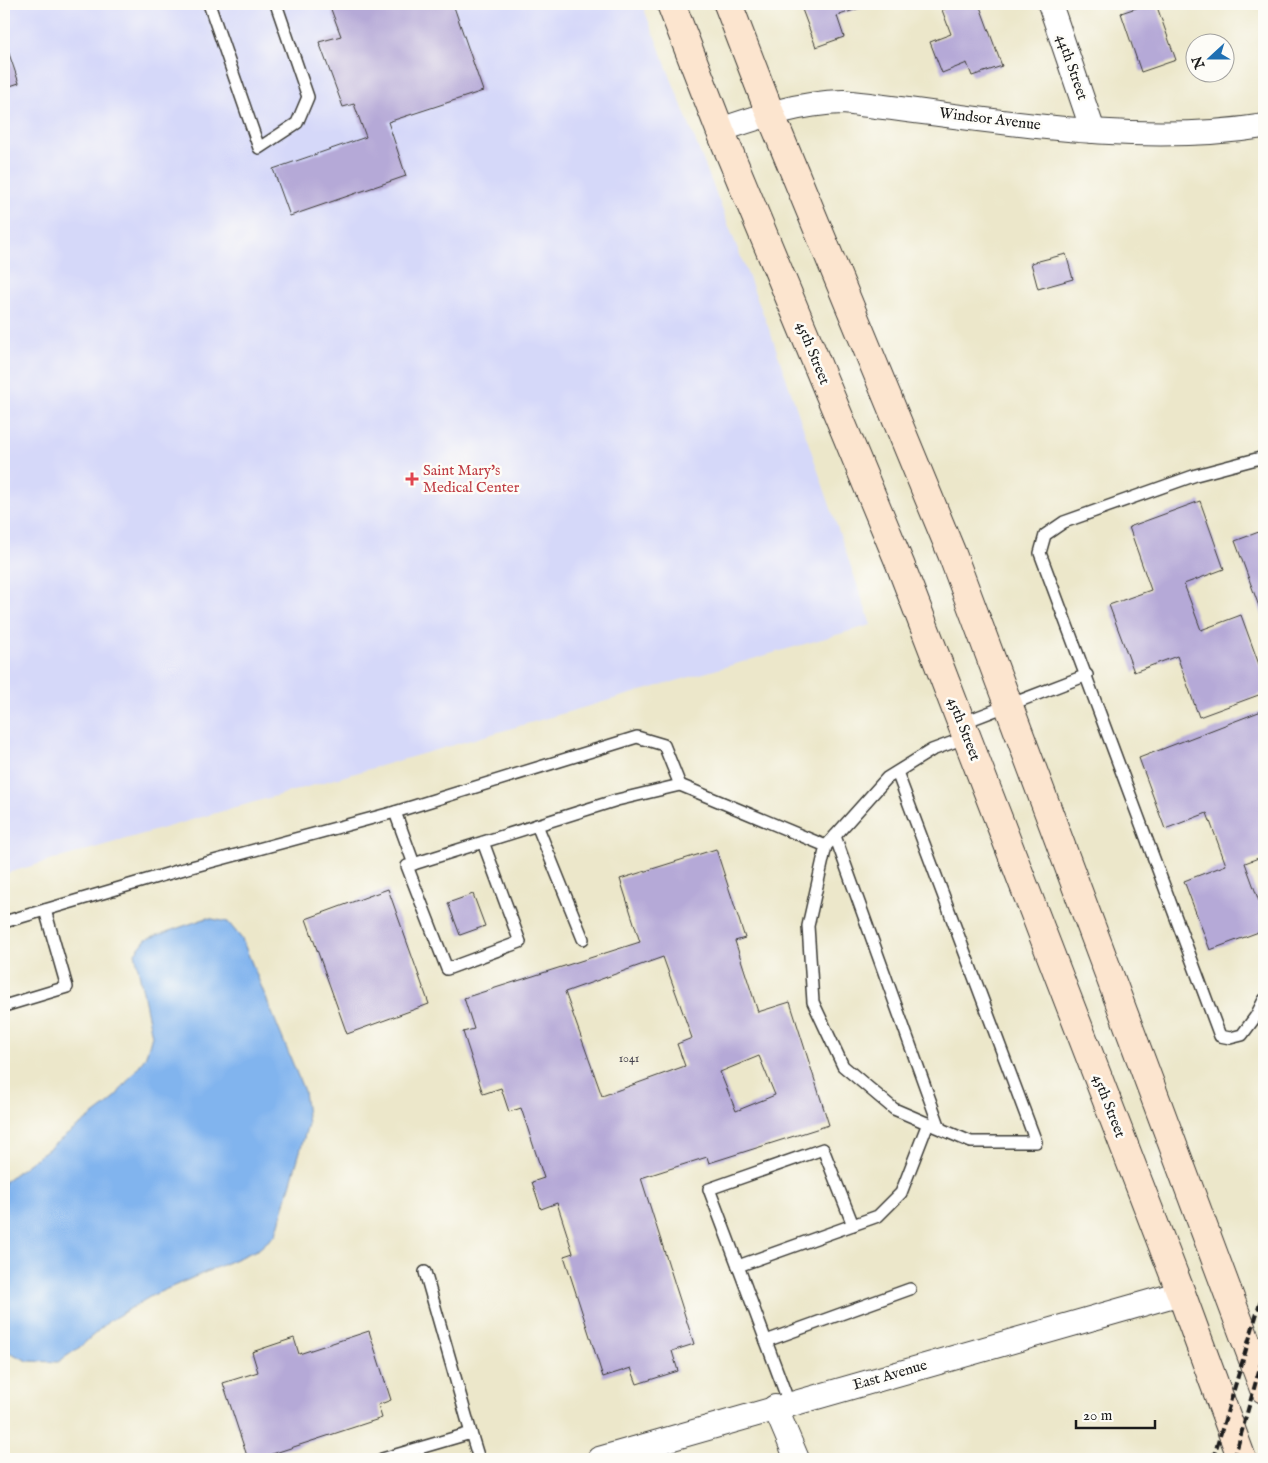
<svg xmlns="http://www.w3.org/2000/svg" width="1268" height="1463" font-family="'IM FELL English',serif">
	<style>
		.built { fill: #d5d8f9 }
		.water { fill: #81b4ee; stroke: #4e6885 }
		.building { fill: #b5a9d7; fill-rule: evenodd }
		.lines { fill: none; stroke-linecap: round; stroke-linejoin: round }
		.service-casing { stroke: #3b3a36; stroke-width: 14 }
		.minor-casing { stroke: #3b3a36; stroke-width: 26 }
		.secondary-casing { stroke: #3b3a36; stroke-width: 30 }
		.service { stroke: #fff; stroke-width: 11 }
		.minor { stroke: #fff; stroke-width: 24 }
		.secondary { stroke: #fce5cf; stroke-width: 28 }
		.rail { stroke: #1c1c1c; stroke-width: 4; stroke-dasharray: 8 4; stroke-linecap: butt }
		.health-dot { fill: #e0444e; stroke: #fdfcf7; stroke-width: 2 }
		.labels { text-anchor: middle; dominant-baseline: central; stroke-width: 5; stroke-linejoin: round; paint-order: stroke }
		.number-label { font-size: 12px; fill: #423f4b }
		.street-label { font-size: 15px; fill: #1c1c1c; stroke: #fdfcf7 }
		.health-label { font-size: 15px; fill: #be3a42; stroke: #fdfcf7; text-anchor: start }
	</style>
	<rect width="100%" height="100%" fill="#fdfcf7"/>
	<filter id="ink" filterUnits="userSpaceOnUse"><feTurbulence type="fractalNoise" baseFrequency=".02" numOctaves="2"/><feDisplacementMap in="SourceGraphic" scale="10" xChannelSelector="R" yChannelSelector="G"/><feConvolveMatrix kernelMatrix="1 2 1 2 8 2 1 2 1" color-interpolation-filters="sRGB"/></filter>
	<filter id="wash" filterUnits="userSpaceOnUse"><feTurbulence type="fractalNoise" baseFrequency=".0096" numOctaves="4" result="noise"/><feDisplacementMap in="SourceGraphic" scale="20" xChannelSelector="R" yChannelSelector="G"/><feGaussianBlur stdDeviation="1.12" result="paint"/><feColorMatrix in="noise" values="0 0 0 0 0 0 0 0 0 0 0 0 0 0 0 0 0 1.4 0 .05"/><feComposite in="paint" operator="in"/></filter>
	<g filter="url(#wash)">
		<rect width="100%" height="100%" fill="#ece7ca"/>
		<path class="built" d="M4 4H642L771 334 871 625 4 874Z"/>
		<path class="water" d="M207 918 228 922 242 939 304 1091 308 1124 276 1234 259 1249 153 1295 109 1321 80 1347 58 1362 28 1361 4 1350V1182L112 1101 145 1058 152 1036 135 953 146 939Z"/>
		<g id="blocks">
			<g class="building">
				<path d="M329 4H453L483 91 388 122 406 176 290 216 273 169 366 137 354 104 343 107 319 42 341 36Z"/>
				<path d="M800 4H865V6L837 16 844 37 816 47Z"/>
				<path d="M959 4H979L1002 66 972 76 967 63 942 73 930 42 951 34 942 10Z"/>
				<path d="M1148 4H1156L1176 60 1141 72 1121 13Z"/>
				<path d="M4 39 19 83 4 88Z"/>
				<path d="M1066 254 1073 279 1038 289 1031 263Z"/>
				<path d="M1200 501 1224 569 1184 584 1201 630 1241 615 1264 678V693L1199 717 1177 656 1134 672 1109 605 1151 590 1129 527Z"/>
				<path d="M1264 530V620L1235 541Z"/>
				<path d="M1264 710V856L1245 863 1264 915V930L1210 950 1184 881 1226 865 1207 813 1165 829 1139 758Z"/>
				<path d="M716 849 745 938 735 941 758 1012 790 1002 829 1125 709 1163 707 1157 641 1178 694 1344 672 1351 678 1371 637 1384 631 1368 603 1377 564 1256 573 1253 557 1203 541 1209 532 1182 544 1178 521 1108 509 1112 501 1088 483 1094 463 1032 474 1029 464 998 640 942 620 879ZM663 957 692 1038 677 1044 685 1066 602 1096 565 992ZM759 1056 775 1095 736 1111 720 1072Z"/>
				<path d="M388 889 429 1004 347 1034 306 919Z"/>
				<path d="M473 894 485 926 460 935 448 903Z"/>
				<path d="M369 1331 391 1400 378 1405 382 1418 257 1459H248L223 1383 258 1372 252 1352 294 1338 299 1354Z"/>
			</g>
		</g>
	</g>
	<g filter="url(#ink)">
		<use href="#blocks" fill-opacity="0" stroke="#3b3a36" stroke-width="1"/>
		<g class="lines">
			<defs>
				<g id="service">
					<path d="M209 4 259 148 297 123 308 97 276 4"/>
					<path d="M1264 457 1196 475 1064 522 1045 535 1040 553 1220 1036 1230 1038 1242 1035 1256 1016 1264 1000"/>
					<path d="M962 723 1087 675"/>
					<path d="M897 772 1036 1142H971L894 1109 843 1066 813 1002 808 926 826 846 887 778 932 750 967 737"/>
					<path d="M395 812 414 864"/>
					<path d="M537 825 583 939"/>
					<path d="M835 836 940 1128"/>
					<path d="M483 842 520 942 447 969 407 866 617 800 680 785 826 846"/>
					<path d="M4 922 184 869 395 812 637 737 664 745 680 785"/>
					<path d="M4 1006 67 987 45 910"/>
					<path d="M738 1266 709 1189 823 1149 853 1225"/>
					<path d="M425 1272 471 1433"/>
					<path d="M766 1341 910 1289"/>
					<path d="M789 1403 738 1266 878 1216 901 1193 928 1123"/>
					<path d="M382 1459 471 1433 479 1459"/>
				</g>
				<g id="minor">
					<path d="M1050 4 1093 131"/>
					<path d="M720 130C761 116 799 103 843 102 978 117 1129 148 1264 126"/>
					<path d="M775 1407 797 1459"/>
					<path d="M599 1459 1181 1293"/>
				</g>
				<g id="secondary">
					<path d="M671 4 720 130 900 564 1181 1293 1242 1459"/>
					<path d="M728 4 770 113 952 554 1264 1389"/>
				</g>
			</defs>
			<use href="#service" class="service-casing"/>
			<use href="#minor" class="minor-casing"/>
			<use href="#secondary" class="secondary-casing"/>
			<use href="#service" class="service"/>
			<use href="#minor" class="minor"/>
			<use href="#secondary" class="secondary"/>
			<g class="rail">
				<path d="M1213 1459 1264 1290"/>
				<path d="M1234 1459 1264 1353"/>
			</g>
		</g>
	</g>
	<path class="health-dot" d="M409.5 471.5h5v5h5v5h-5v5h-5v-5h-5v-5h5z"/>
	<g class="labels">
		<g class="number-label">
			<text x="629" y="1058">1041</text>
		</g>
		<g class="street-label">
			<text transform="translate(1072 67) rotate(71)">44th Street</text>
			<text transform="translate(990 119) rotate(7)">Windsor Avenue</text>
			<text transform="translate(813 353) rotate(68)">45th Street</text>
			<text transform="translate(964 729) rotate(69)">45th Street</text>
			<text transform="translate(1109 1106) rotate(69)">45th Street</text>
			<text transform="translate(890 1375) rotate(-16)">East Avenue</text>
		</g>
		<g class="health-label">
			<text x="423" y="470">Saint Mary's<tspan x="423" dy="17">Medical Center</tspan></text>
		</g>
	</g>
	<rect width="1268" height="1463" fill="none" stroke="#fdfcf7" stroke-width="20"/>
	<g transform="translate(1210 58) rotate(249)"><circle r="24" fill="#fdfcf7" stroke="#a3a29f"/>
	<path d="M0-4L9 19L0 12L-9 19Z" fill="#1f6fb2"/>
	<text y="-8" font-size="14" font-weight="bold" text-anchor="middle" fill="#1c1c1c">N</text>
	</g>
	<path d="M1076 1420v8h79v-8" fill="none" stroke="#1c1c1c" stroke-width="2.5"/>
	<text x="1083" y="1420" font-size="15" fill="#1c1c1c" stroke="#fdfcf7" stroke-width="4" paint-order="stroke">20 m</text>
</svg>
